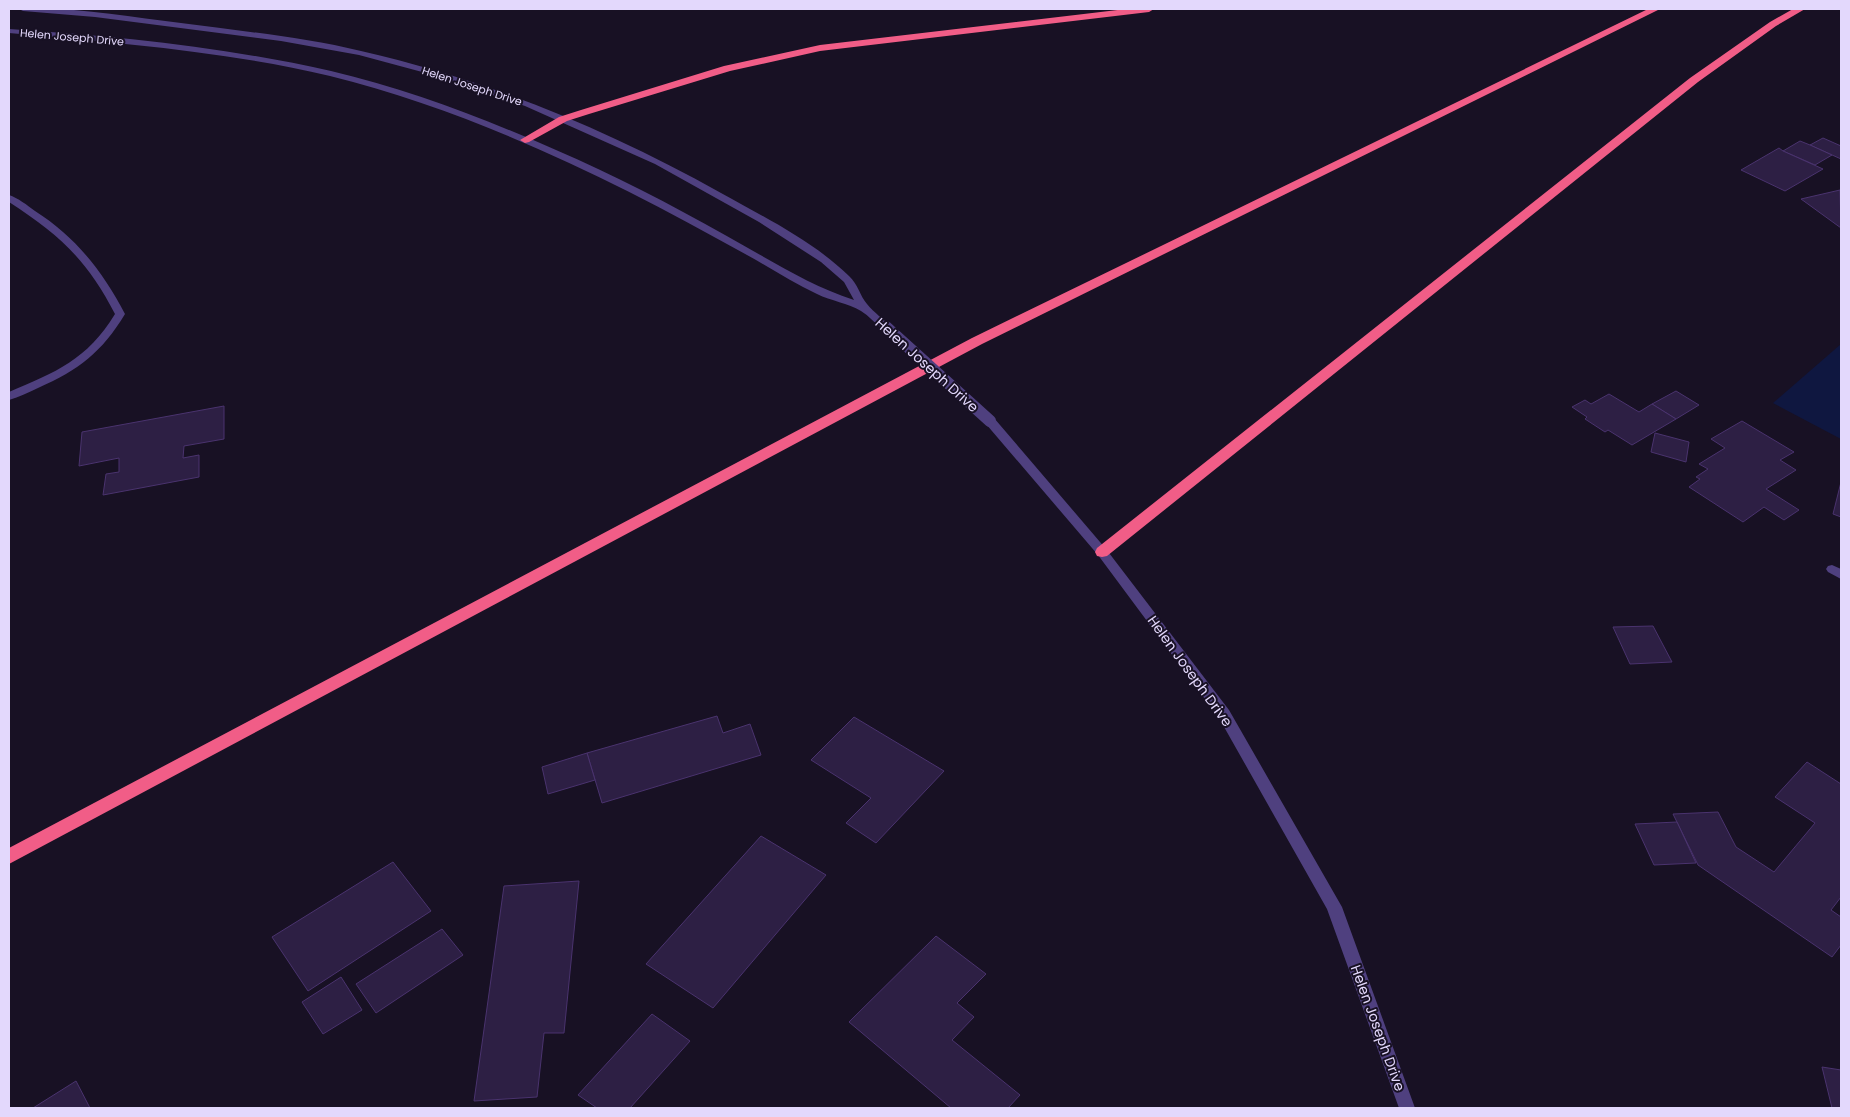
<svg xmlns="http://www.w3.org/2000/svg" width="1850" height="1117" font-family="Poppins,sans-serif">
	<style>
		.water { fill: #0f1740 }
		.building { fill: #2d1f44; stroke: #4a336e }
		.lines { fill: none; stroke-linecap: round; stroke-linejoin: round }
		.minor { fill: #4f407f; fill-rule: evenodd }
		.highway { fill: #f15d87; fill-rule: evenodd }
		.minor-bridge { stroke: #4f407f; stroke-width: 12 }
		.labels { text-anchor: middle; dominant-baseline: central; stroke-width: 4; stroke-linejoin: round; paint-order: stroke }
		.far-street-label { font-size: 11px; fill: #e3d8fc; stroke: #181124 }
		.street-label { font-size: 14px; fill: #e3d8fc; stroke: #181124 }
	</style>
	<rect width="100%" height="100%" fill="#181124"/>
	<path class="water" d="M1841 344V439L1773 403Z"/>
	<g class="building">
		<path d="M1823 138 1841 146V159L1810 145Z"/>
		<path d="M1800 141 1810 145 1832 155 1815 165 1783 151Z"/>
		<path d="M1779 148 1783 151 1823 169 1785 191 1741 170Z"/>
		<path d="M1840 190 1841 228 1801 199Z"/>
		<path d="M1676 391 1699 405 1676 419 1652 404Z"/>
		<path d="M1609 394 1639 412 1652 404 1676 419 1632 445 1608 430 1605 432 1585 419 1587 417 1572 407 1585 400 1591 404Z"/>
		<path d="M224 406V439L184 446 183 458 199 455V477L103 495 106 474 119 472V458L79 466 82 432Z"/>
		<path d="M1742 421 1794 452 1780 460 1796 470 1766 489 1799 510 1784 520 1764 507 1743 522 1689 487 1700 479 1696 477 1708 469 1699 464 1725 448 1711 439Z"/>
		<path d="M1655 433 1689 442 1686 462 1651 452Z"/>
		<path d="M1841 482V517L1833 514Z"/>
		<path d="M1653 626 1672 662 1630 664 1613 627Z"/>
		<path d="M717 716 723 733 750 724 761 755 602 803 587 753Z"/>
		<path d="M854 717 944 771 876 843 846 823 871 798 811 760Z"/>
		<path d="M587 753 595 780 548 794 542 767Z"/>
		<path d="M1807 762 1841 784V897L1831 910 1841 917V945L1832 957 1698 865 1673 814 1718 812 1736 847 1774 872 1815 823 1775 797Z"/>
		<path d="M1677 822 1696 863 1654 865 1635 824Z"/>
		<path d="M761 836 826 875 713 1008 646 964Z"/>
		<path d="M393 862 431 911 308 991 272 937Z"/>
		<path d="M579 881 564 1033H544L537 1097 474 1101 504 886Z"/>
		<path d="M442 929 463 955 376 1013 356 984Z"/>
		<path d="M936 936 986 974 957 1003 974 1017 952 1040 1020 1095 1008 1108H951L849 1022Z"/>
		<path d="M341 977 362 1010 323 1034 302 1002Z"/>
		<path d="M652 1014 690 1041 630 1108H597L578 1095Z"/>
		<path d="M1822 1067 1841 1070V1108H1832Z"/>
		<path d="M76 1081 90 1108H33Z"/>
	</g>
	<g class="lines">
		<g class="minor">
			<path d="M19 9C73 6 128 17 181 23 241 31 302 37 361 51 488 80 608 130 721 193 764 217 813 241 849 276 858 284 860 296 867 304 874 313 884 319 891 327L890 329H882C875 323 869 316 861 311 848 303 831 301 817 294 793 283 771 268 747 255 615 181 478 113 330 76 225 51 116 43 9 33V29C116 36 225 47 331 71 408 89 483 118 556 150 614 175 670 204 725 235 767 258 808 285 854 300L844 282 821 262 759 222 655 164 525 106 437 76 359 55 281 41 95 17 23 11Z"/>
			<path d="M9 195C18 198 27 205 35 211 76 237 103 272 125 314 102 352 79 370 38 388 29 392 19 397 9 400V392C56 372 87 360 115 314 87 260 60 235 9 202Z"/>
			<path d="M990 417 994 418 1106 549 1229 710 1342 907 1415 1108H1399L1327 909 1219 718 1098 555 986 424 984 421 986 418Z"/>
			<path d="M1832 565 1841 569V579L1828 572 1826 569 1828 566Z"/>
		</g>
		<g class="highway">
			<path d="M1126 9H1154L1149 12 820 51 730 71 589 114 567 121 529 142 525 143 520 140 559 117 581 110 724 66 820 45Z"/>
			<path d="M1648 9H1660L982 344 9 864V848L972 338Z"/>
			<path d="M1793 9H1805L1776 26 1698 82 1107 556 1102 557 1097 556 1095 552 1097 548 1690 78 1770 22Z"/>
		</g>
		<path class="minor-bridge" d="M886 327 990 421"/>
	</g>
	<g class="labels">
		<g class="far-street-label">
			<text transform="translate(72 37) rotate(5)">Helen Joseph Drive</text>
			<text transform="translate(472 86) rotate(18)">Helen Joseph Drive</text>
		</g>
		<g class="street-label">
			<text transform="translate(927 365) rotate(42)">Helen Joseph Drive</text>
			<text transform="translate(1190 671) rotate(54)">Helen Joseph Drive</text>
			<text transform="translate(1378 1028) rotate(70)">Helen Joseph Drive</text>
		</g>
	</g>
	<rect width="1850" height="1117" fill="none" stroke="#e3d8fc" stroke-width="20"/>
</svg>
